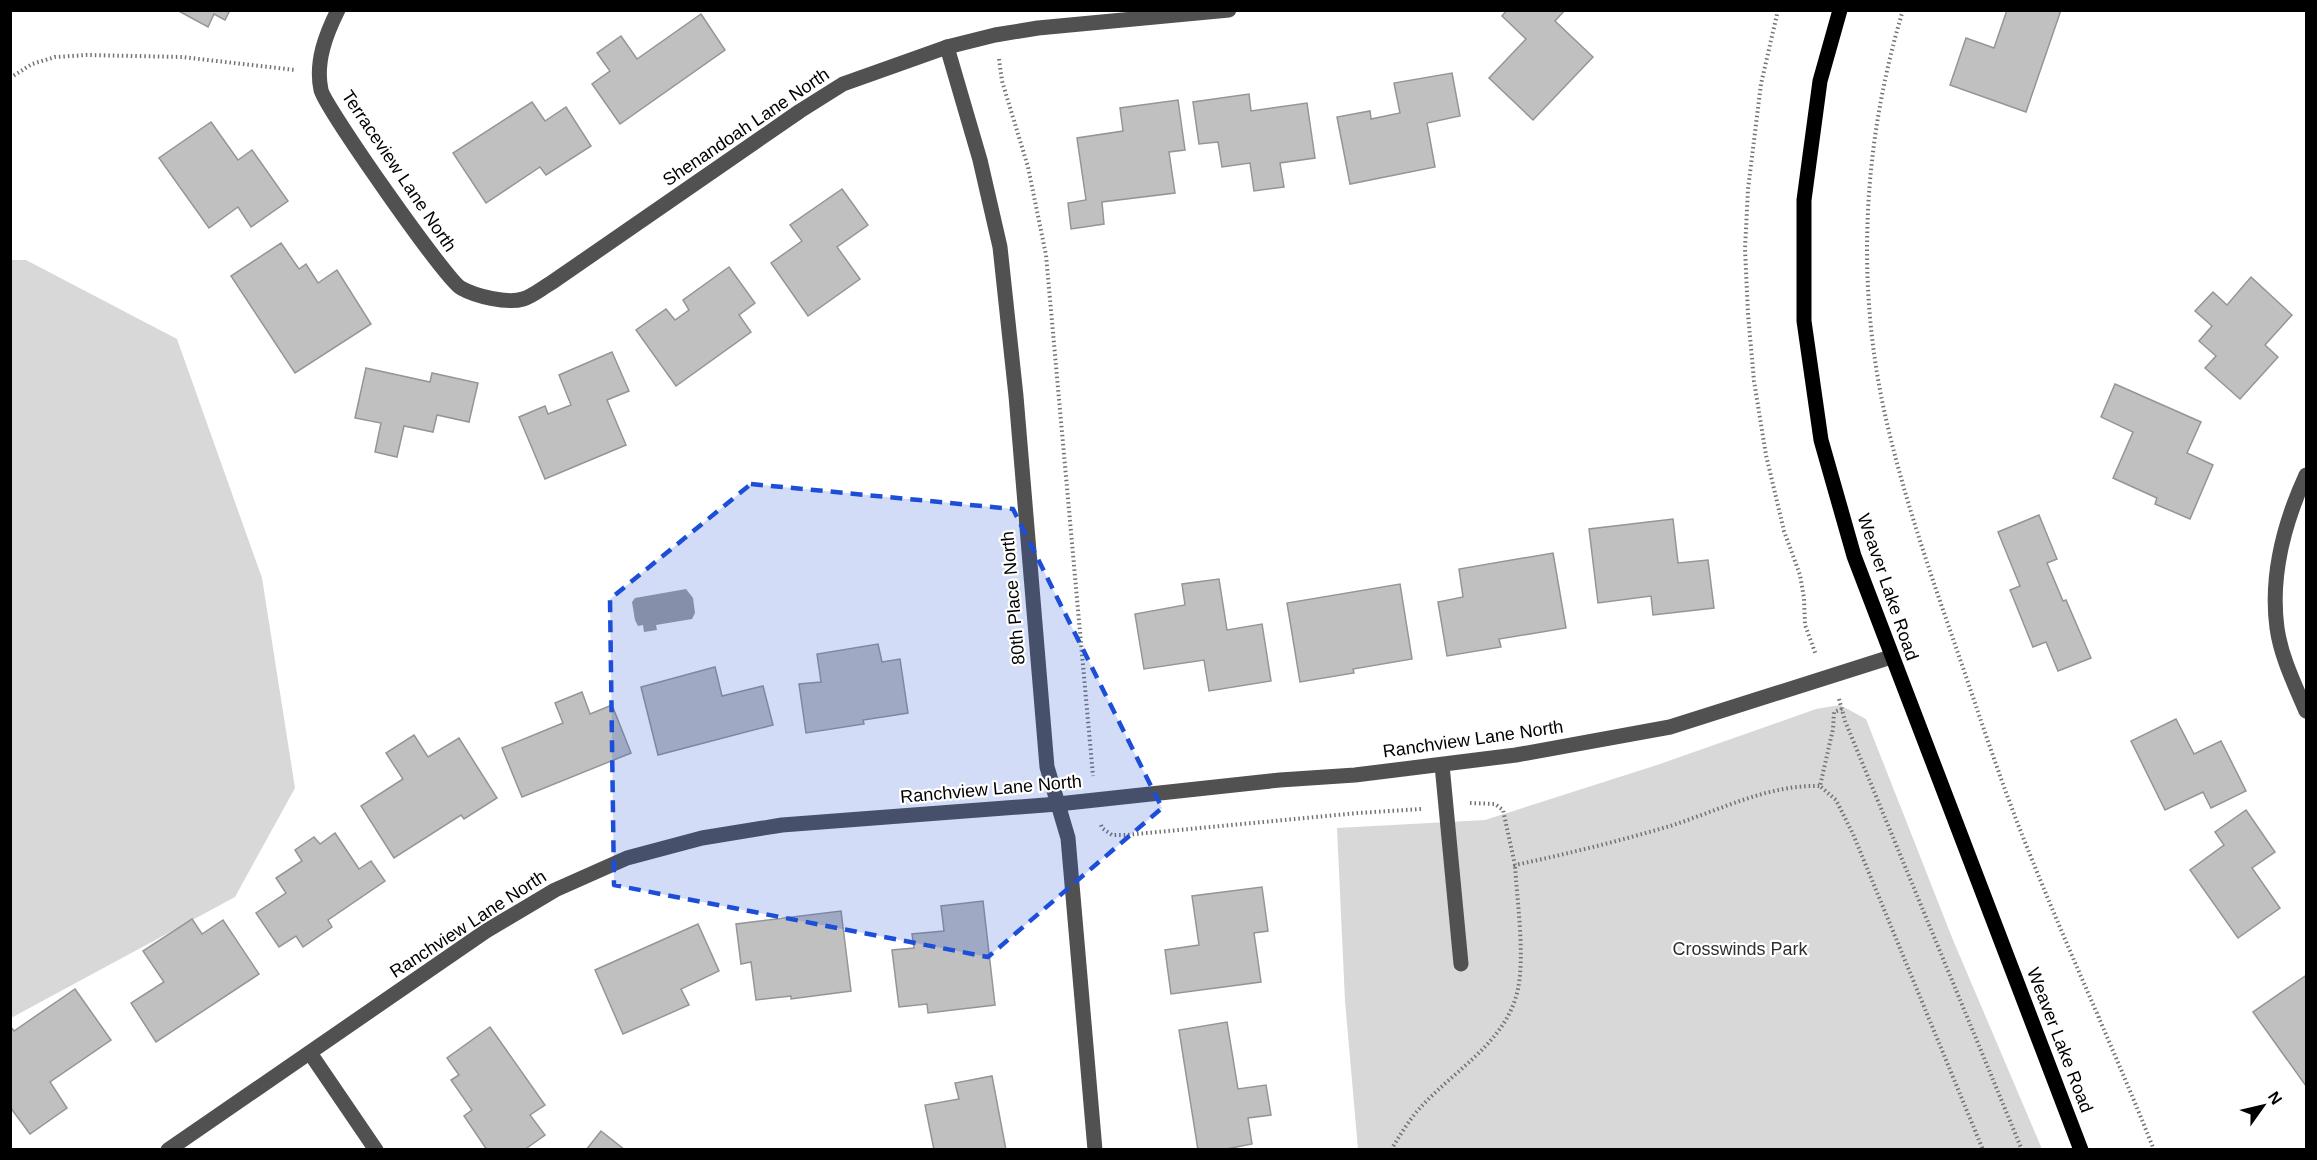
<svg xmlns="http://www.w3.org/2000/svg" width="2317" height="1160" font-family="Helvetica,sans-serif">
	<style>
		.green { fill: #d8d8d8 }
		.water { fill: #9f9f9f }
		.building { fill: #c0c0c0; stroke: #959595; stroke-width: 1.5 }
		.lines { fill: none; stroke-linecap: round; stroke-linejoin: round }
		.path { stroke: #737373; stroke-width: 4; stroke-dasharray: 1.5 3; stroke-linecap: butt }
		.minor { stroke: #515151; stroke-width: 15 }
		.major { stroke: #000; stroke-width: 15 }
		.marked { fill: #1d4ed8; fill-opacity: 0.2; stroke: #1d4ed8; stroke-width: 4.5; stroke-dasharray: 12 8; stroke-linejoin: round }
		.labels { text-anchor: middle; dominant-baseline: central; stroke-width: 4.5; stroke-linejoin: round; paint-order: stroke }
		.street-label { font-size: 18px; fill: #000; stroke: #fff }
		.park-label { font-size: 18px; fill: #2f2f2f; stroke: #fff }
	</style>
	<rect width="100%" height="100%" fill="#fff"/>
	<g class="green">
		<path d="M10 260H26L177 339 262 578 295 788 235 897 11 1018Z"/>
		<path d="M1840 705 1866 719 1953 940 2042 1149H1358L1345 1001 1337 828 1485 820 1657 765 1816 709Z"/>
	</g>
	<path class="water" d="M686 589 693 598 695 613 692 619 656 625 657 630 644 632 643 625 638 626 635 620 632 602 635 598Z"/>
	<g class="building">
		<path d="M177 10H230L225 20 214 14 208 27Z"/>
		<path d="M1507 10H1565L1555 21 1593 57 1533 120 1489 78 1526 39 1502 16Z"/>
		<path d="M2007 10H2061L2026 112 1950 85 1966 38 1994 48Z"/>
		<path d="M701 14 725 50 620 124 592 84 610 71 597 53 621 36 637 59Z"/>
		<path d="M1452 73 1460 116 1427 123 1435 167 1350 184 1337 117 1370 111 1371 119 1400 113 1394 83Z"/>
		<path d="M1249 94 1251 111 1307 103 1315 158 1280 163 1284 187 1254 191 1250 163 1222 167 1218 142 1199 144 1193 102Z"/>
		<path d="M1178 100 1185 150 1169 152 1175 193 1102 202 1104 224 1071 229 1068 203 1086 200 1077 138 1123 131 1120 108Z"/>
		<path d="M532 102 545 121 566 107 591 146 546 175 540 167 486 203 453 153Z"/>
		<path d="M211 122 238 160 252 150 288 201 251 227 238 207 209 228 159 158Z"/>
		<path d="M842 189 868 225 837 247 860 279 808 316 771 263 802 241 790 225Z"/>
		<path d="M281 243 299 269 306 264 318 283 337 270 371 324 295 373 231 276Z"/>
		<path d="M729 267 755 303 739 315 751 332 676 386 636 330 666 309 675 320 689 310 683 300Z"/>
		<path d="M2251 277 2292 315 2265 345 2278 357 2240 399 2205 368 2216 356 2199 341 2212 326 2195 311 2213 292 2227 305Z"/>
		<path d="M612 352 629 391 607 400 626 445 545 479 519 417 545 406 548 414 571 405 559 375Z"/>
		<path d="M366 368 430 382 432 373 478 383 469 422 437 415 433 432 404 426 397 457 375 452 381 423 355 418Z"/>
		<path d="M2115 384 2201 422 2187 453 2213 465 2190 519 2155 504 2157 498 2113 478 2133 432 2101 417Z"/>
		<path d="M2039 515 2057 559 2047 563 2063 601 2066 600 2091 658 2058 671 2046 642 2033 647 2010 590 2020 586 1998 532Z"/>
		<path d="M1673 519 1678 563 1708 560 1714 608 1653 615 1651 596 1598 603 1589 529Z"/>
		<path d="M1553 553 1566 628 1499 639 1501 647 1447 656 1438 602 1463 597 1459 569Z"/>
		<path d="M1219 579 1227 630 1262 624 1271 681 1209 691 1204 660 1144 669 1135 614 1185 605 1182 584Z"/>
		<path d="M1400 584 1412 659 1353 669 1354 673 1300 682 1287 603Z"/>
		<path d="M878 644 882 662 900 659 908 713 863 720 864 724 806 733 799 684 821 682 817 654Z"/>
		<path d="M715 667 722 696 763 686 773 725 658 755 641 687Z"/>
		<path d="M582 692 590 714 612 705 631 753 522 797 502 748 563 723 555 703Z"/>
		<path d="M2176 719 2194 754 2221 741 2246 791 2211 808 2203 792 2165 810 2131 741Z"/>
		<path d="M414 735 428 757 459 738 497 798 464 819 461 815 394 858 361 806 403 779 386 753Z"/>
		<path d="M2246 810 2275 852 2252 868 2280 908 2238 938 2190 870 2224 845 2215 832Z"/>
		<path d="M335 833 359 869 371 861 385 881 328 920 332 927 303 947 296 936 279 947 256 913 286 893 276 878 302 861 295 850 314 837 320 844Z"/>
		<path d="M1262 887 1268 931 1254 933 1261 982 1171 994 1165 950 1199 945 1192 896Z"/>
		<path d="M983 901 995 1005 928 1013 927 1004 899 1007 892 950 914 948 912 934 944 931 941 906Z"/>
		<path d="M841 911 851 991 791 999V996L756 1000 751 962 741 964 736 924Z"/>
		<path d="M192 919 202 934 223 920 259 974 156 1042 131 1003 164 982 143 951Z"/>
		<path d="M698 924 719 971 681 989 689 1005 623 1034 595 970Z"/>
		<path d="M2305 976 2306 978V1086L2253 1012Z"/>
		<path d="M75 989 111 1040 50 1082 67 1108 30 1134 10 1107V1026L14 1031Z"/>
		<path d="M1227 1022 1238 1089 1266 1085 1271 1115 1248 1118 1252 1144 1221 1150H1198L1179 1030Z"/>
		<path d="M490 1027 545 1105 530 1115 545 1135 524 1150H487L464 1116 472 1110 451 1080 459 1075 447 1058Z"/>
		<path d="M992 1076 1006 1150H934L925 1105 959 1099 955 1083Z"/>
		<path d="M601 1131 625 1150H586Z"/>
	</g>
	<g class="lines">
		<g class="path">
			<path d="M1778 10 1761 84 1748 189 1745 249 1748 314 1754 381 1766 455 1784 531 1800 575 1804 598 1805 625 1816 655"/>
			<path d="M1903 10C1863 142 1855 284 1886 419 1905 502 1934 584 1962 665 1984 729 2005 794 2031 857 2070 955 2115 1051 2154 1150"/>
			<path d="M999 59 1002 81 1028 167 1046 255 1093 776"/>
			<path d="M10 78 32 64 55 57 87 55 182 57 295 70"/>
			<path d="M1839 699 1845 721 2022 1150"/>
			<path d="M1842 709 1834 712 1833 729 1820 786 1836 800 1853 834 1983 1150"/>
			<path d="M1470 803 1495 804 1503 810 1515 865C1567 854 1619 841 1670 826 1718 811 1769 784 1820 786"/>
			<path d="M1101 825 1102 828 1112 835H1126L1358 813 1421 809"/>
			<path d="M1391 1150C1400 1135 1409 1120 1420 1108 1454 1070 1507 1042 1518 989 1525 955 1517 900 1515 865"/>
		</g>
		<g class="minor">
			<path d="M338 10C326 34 315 62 321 90 325 107 446 280 461 288 475 296 507 304 523 299 533 296 542 288 551 283L800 111 843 84 947 47 995 35 1038 28 1229 10"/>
			<path d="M947 47 980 160 1000 247 1016 396 1047 767 1068 838 1095 1150"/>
			<path d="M2306 475C2285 521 2270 576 2277 628 2281 657 2295 685 2306 711"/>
			<path d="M1442 765 1461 964"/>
			<path d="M310 1053 376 1150"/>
			<path d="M168 1150 486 931 555 890 627 858 702 838 782 825 1058 804 1280 780 1355 775 1516 755 1670 727 1891 657"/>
		</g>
		<path class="major" d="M1840 10 1820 81 1804 200V321L1821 440 1854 556 2081 1150"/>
	</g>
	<path class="marked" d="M751 484 1013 509 1162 808 988 957 614 885 610 599Z"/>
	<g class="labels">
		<g class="street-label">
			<text transform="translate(746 127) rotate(-34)">Shenandoah Lane North</text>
			<text transform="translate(399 171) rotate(56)">Terraceview Lane North</text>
			<text transform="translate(1888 587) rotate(71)">Weaver Lake Road</text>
			<text transform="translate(1013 598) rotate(-95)">80th Place North</text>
			<text transform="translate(1473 739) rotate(-8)">Ranchview Lane North</text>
			<text transform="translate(991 789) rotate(-5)">Ranchview Lane North</text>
			<text transform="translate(468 924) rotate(-33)">Ranchview Lane North</text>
			<text transform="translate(2060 1040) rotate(69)">Weaver Lake Road</text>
		</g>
		<g class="park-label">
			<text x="1740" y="949">Crosswinds Park</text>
		</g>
	</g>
	<rect width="2317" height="1160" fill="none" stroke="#000000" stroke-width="24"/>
	<g transform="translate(2263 1106) rotate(56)" stroke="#ffffff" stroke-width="4.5" paint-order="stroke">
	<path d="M0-4.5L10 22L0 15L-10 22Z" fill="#000000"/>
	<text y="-9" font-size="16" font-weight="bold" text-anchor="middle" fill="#000000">N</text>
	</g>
</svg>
